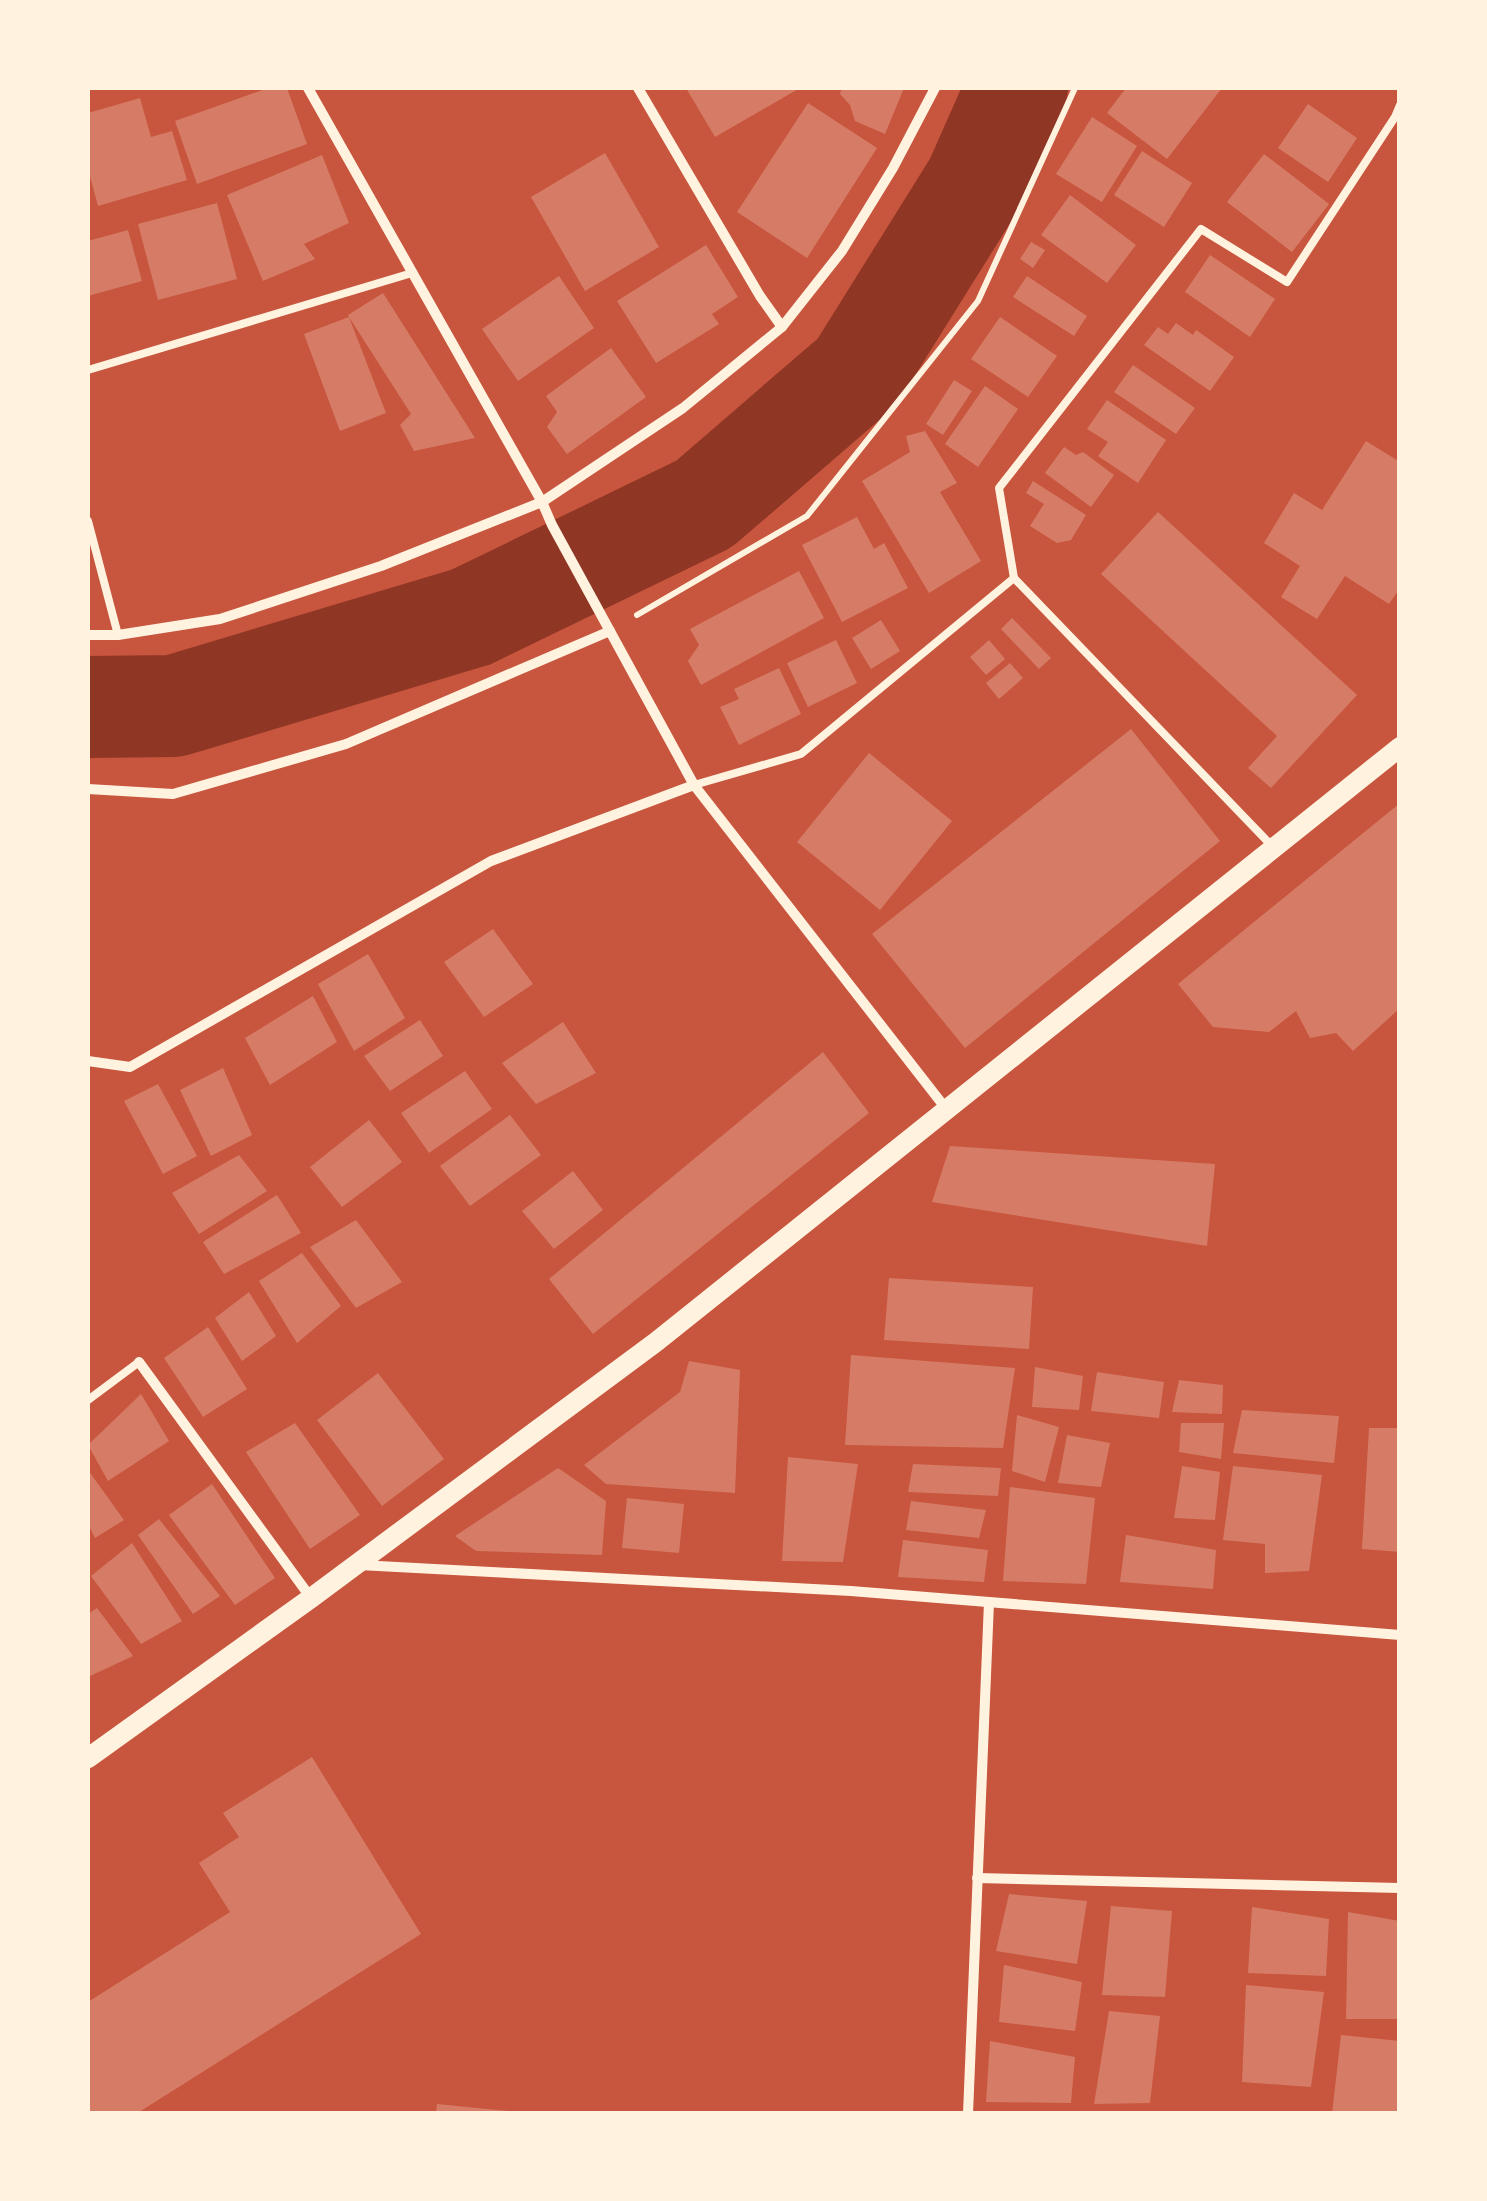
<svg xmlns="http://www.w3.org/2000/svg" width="1487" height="2201" font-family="Commissioner,sans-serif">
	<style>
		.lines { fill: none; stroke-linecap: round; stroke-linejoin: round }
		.river { stroke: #8f3625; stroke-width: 102 }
		.building { fill: #d67c66 }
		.path { stroke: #fff3e0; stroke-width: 6 }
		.service { stroke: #fff3e0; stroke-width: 8 }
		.minor { stroke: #fff3e0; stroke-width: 10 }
		.secondary { stroke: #fff3e0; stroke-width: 20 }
	</style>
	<rect width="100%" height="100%" fill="#c8553d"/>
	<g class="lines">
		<path class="river" d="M88 707 174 706 471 617 704 504 857 372 975 183 1017 88"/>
	</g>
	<g class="building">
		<path d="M268 88H287L307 144 197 184 175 121Z"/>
		<path d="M686 88H800L715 137Z"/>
		<path d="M842 88H904L885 134 855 121 850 105 840 94Z"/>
		<path d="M1126 88H1222L1167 159 1107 113Z"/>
		<path d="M140 98 151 137 172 131 187 180 98 206 88 169V113Z"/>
		<path d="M808 103 877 148 807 258 737 212Z"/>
		<path d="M1308 104 1357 138 1328 182 1278 148Z"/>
		<path d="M1092 117 1137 146 1102 202 1056 174Z"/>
		<path d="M1142 151 1192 183 1164 227 1114 195Z"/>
		<path d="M605 153 659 247 585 291 531 197Z"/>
		<path d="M1264 154 1329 204 1292 252 1227 202Z"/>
		<path d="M322 155 349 223 304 244 315 259 263 281 227 195Z"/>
		<path d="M1070 195 1136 245 1107 283 1041 235Z"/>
		<path d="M217 203 237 279 158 300 138 224Z"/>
		<path d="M128 230 142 281 88 296V241Z"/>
		<path d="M1031 242 1045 250 1033 268 1020 259Z"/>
		<path d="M706 245 738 297 712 314 719 324 656 363 617 301Z"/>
		<path d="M1210 255 1275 299 1250 337 1185 292Z"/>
		<path d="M559 276 594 328 518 381 482 329Z"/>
		<path d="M1027 276 1087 316 1074 336 1013 297Z"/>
		<path d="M383 293 475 438 414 451 400 425 411 414 349 317 386 413 340 431 304 334 349 317 348 315Z"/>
		<path d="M1000 317 1057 356 1028 397 971 359Z"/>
		<path d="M1176 323 1193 335 1196 330 1234 357 1210 391 1144 345 1158 327 1168 334Z"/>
		<path d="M611 348 646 397 567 454 547 427 557 412 546 396Z"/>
		<path d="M1133 365 1195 408 1176 434 1114 392Z"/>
		<path d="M954 380 972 391 943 435 926 424Z"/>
		<path d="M985 386 1018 409 978 467 945 444Z"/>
		<path d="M1107 400 1166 440 1138 483 1098 456 1108 442 1087 429Z"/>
		<path d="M925 431 957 483 940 492 981 561 929 593 862 481 910 452 906 436Z"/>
		<path d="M1366 441 1400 462V588L1389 604 1345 576 1317 619 1281 597 1300 566 1264 543 1294 493 1322 510Z"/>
		<path d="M1064 447 1076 455 1083 452 1114 475 1091 507 1045 473Z"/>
		<path d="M1033 481 1086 515 1071 540 1057 543 1030 526 1044 504 1026 493Z"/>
		<path d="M1158 512 1357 695 1271 788 1248 768 1277 736 1101 574Z"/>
		<path d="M857 517 874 549 884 543 908 588 842 622 802 545Z"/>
		<path d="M799 571 824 618 701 685 688 661 699 645 690 629Z"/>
		<path d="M1012 618 1051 658 1039 669 1001 629Z"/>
		<path d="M881 620 900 651 871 669 852 638Z"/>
		<path d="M836 640 857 683 808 707 787 663Z"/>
		<path d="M989 640 1005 659 986 675 970 657Z"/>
		<path d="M1010 663 1023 678 999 699 986 683Z"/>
		<path d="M779 668 801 714 739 745 720 707 739 699 734 689Z"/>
		<path d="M1131 729 1220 841 965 1048 872 934Z"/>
		<path d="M869 753 952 821 880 910 797 842Z"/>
		<path d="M1400 803V1008L1353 1051 1336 1033 1310 1038 1296 1011 1269 1032 1213 1027 1178 984Z"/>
		<path d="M493 929 533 984 484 1017 444 962Z"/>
		<path d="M368 954 405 1018 354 1051 318 984Z"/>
		<path d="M313 996 337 1042 270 1085 245 1038Z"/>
		<path d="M420 1020 443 1056 390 1091 364 1056Z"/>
		<path d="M563 1022 596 1073 536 1104 502 1063Z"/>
		<path d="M823 1052 869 1113 593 1334 549 1279Z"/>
		<path d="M223 1068 252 1135 211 1156 180 1090Z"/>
		<path d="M465 1071 492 1109 429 1153 401 1113Z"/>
		<path d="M158 1084 197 1156 163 1174 124 1101Z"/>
		<path d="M510 1115 541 1155 470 1206 440 1166Z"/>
		<path d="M369 1120 402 1162 342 1207 310 1167Z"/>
		<path d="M950 1146 1215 1164 1207 1246 932 1202Z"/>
		<path d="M239 1155 267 1191 199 1234 172 1193Z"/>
		<path d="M573 1171 603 1210 554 1249 522 1211Z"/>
		<path d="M277 1195 301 1233 224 1274 203 1242Z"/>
		<path d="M356 1220 402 1282 356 1308 310 1247Z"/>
		<path d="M302 1253 341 1306 297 1343 259 1281Z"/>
		<path d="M889 1278 1033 1287 1029 1349 884 1340Z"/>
		<path d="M249 1292 276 1336 242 1361 215 1318Z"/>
		<path d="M208 1327 247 1389 203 1417 164 1358Z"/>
		<path d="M851 1355 1015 1368 1003 1448 845 1445Z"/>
		<path d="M689 1361 740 1370 735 1493 606 1484 584 1465 680 1392Z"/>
		<path d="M1035 1367 1083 1376 1079 1410 1032 1407Z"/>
		<path d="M1097 1372 1164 1382 1159 1418 1091 1411Z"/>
		<path d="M378 1373 444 1459 382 1506 317 1420Z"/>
		<path d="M1179 1380 1223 1385 1222 1414 1172 1412Z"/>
		<path d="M141 1394 169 1441 108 1481 88 1445Z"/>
		<path d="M1242 1410 1339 1416 1334 1463 1233 1453Z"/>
		<path d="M1017 1415 1059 1427 1045 1482 1012 1471Z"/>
		<path d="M295 1423 360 1515 310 1549 246 1452Z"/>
		<path d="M1181 1423H1224L1221 1459 1179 1452Z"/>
		<path d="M1369 1428H1400V1552L1362 1549Z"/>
		<path d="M1067 1435 1110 1443 1101 1487 1058 1483Z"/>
		<path d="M788 1457 858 1464 843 1562 782 1561Z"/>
		<path d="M913 1464 1001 1468 998 1496 908 1492Z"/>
		<path d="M1182 1466 1220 1472 1215 1520 1174 1518Z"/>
		<path d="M1233 1466 1322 1475 1309 1571 1265 1573V1544L1223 1540Z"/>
		<path d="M558 1468 606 1501 602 1555 476 1551 455 1536Z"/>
		<path d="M88 1470 124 1520 95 1538 88 1524Z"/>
		<path d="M212 1484 275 1578 235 1605 169 1515Z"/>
		<path d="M1010 1487 1095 1498 1086 1584 1003 1581Z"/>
		<path d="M627 1498 684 1504 679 1553 622 1548Z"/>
		<path d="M911 1501 986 1510 979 1538 906 1530Z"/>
		<path d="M159 1519 220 1596 193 1614 138 1535Z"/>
		<path d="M1126 1535 1216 1550 1213 1589 1120 1582Z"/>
		<path d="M903 1540 988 1550 984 1582 898 1577Z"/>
		<path d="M132 1543 182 1621 141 1644 91 1576Z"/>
		<path d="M97 1608 133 1656 88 1677V1614Z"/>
		<path d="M312 1757 421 1934 136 2114H88V2002L230 1912 199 1863 239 1837 223 1813Z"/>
		<path d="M1009 1894 1087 1901 1077 1964 996 1951Z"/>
		<path d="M1111 1906 1172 1911 1165 1997 1102 1995Z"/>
		<path d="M1252 1907 1329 1919 1326 1976 1248 1973Z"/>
		<path d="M1348 1912 1400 1921V2019H1346Z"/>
		<path d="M1004 1965 1082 1982 1075 2031 999 2022Z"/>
		<path d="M1246 1985 1324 1992 1311 2087 1242 2082Z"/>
		<path d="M1109 2011 1160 2016 1150 2103 1094 2104Z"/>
		<path d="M1341 2035 1400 2041 1399 2114H1332Z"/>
		<path d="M990 2041 1075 2057 1071 2103 986 2102Z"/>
		<path d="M437 2104 508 2111V2114H436Z"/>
	</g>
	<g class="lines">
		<path class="path" d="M637 615 807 516 978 301 1075 88"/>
		<g class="service">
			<path d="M88 370 412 273"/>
			<path d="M88 521 118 635"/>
			<path d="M694 785 801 754 1014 578"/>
			<path d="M1271 845 1014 578 999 488 1201 229 1287 282 1395 117 1400 105"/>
			<path d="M88 1400 139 1362"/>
		</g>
		<g class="minor">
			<path d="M308 88 542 502 552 525 694 785 947 1110"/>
			<path d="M638 88 760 296 782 327"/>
			<path d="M88 635H118L220 619 381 566 542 502 683 408 782 327 842 251 893 168 935 88"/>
			<path d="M88 789 173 794 346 744 610 631"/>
			<path d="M88 1061 130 1067 491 861 694 785"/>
			<path d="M139 1362 311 1598"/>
			<path d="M359 1565 851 1591 1400 1635"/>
			<path d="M977 1878 1400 1888"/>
			<path d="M968 2114 989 1602"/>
		</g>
		<path class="secondary" d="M88 1758 311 1598 656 1342 1400 747"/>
	</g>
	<rect width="1487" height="2201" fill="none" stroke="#fff3e0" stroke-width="180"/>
</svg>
